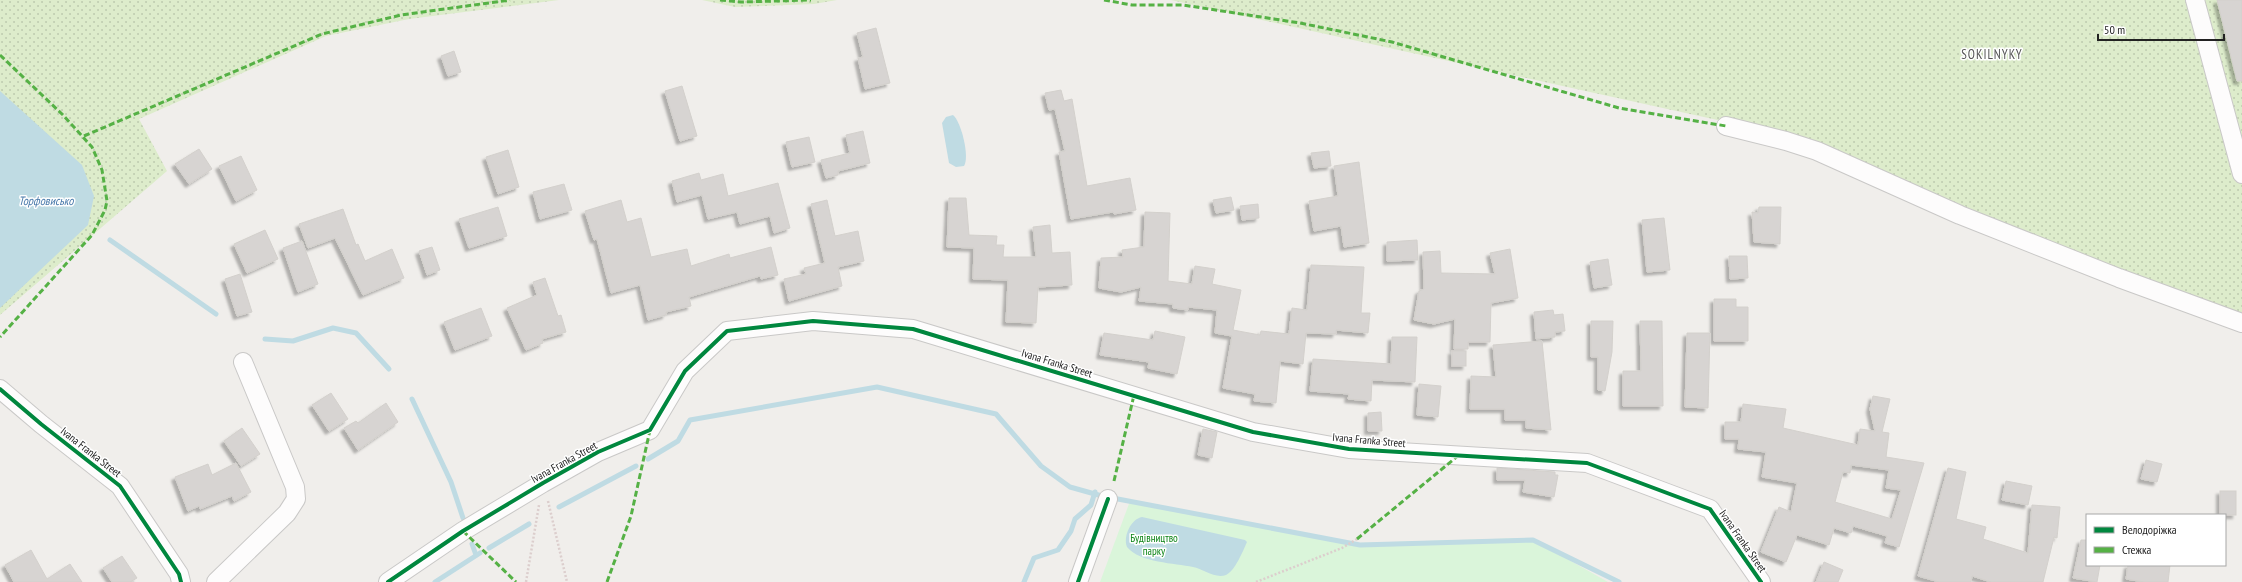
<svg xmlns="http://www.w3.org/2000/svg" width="2242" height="582" font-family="'PT Sans Narrow',sans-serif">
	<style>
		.grass { fill: url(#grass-dots) }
		.park { fill: #daf5da }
		.water { fill: #bfdbe3 }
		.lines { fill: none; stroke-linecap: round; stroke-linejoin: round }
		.stream { stroke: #bfdbe3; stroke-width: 5 }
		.building { fill: #d7d4d2; stroke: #d3d0cc; fill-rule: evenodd; filter: url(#shadow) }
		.minor-casing { stroke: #c9c8c7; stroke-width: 20 }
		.path { stroke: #dccecd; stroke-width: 2.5; stroke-dasharray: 2 2; stroke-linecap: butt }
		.minor { stroke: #fdfcfc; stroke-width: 18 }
		.quiet { stroke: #55b145; stroke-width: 3; stroke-dasharray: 6 3; stroke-linecap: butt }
		.cycleway-casing { stroke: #fff; stroke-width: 6 }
		.cycleway { stroke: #00873e; stroke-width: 4 }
		.labels { text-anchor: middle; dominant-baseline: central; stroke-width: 3; stroke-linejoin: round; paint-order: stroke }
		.street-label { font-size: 11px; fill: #222; stroke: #fff }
		.park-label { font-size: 11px; fill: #0c8416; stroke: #fff }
		.water-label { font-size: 12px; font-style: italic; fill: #4a7aab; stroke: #fff }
		.quarter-label { font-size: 13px; letter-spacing: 1px; fill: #555; stroke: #fff }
	</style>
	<defs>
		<pattern id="grass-dots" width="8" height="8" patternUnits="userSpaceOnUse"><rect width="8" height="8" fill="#ddeccb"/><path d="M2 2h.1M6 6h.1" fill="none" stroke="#bdcaae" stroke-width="1.8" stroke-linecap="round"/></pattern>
		<filter id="shadow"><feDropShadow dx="-3.5" dy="3.5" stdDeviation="1" flood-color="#0004"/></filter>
	</defs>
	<rect width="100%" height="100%" fill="#f0eeeb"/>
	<g class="grass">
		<path d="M0 0H559L409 19 326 36 139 119 167 171 0 315Z"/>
		<path d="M702 0H837L814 4 735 7Z"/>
		<path d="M1171 0H2242V323L1804 139Z"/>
	</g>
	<path class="park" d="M1130 501 1358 543 1530 538 1608 582H1100Z"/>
	<g class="water">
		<path d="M0 91 82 165 94 196 88 225 0 308Z"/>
		<path d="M953 115C961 121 970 157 964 166L956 167 949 163 942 123 946 117Z"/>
		<path d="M1142 517 1245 540 1247 542C1243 551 1235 571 1226 575 1215 579 1203 569 1193 567 1175 563 1140 563 1127 547 1123 536 1131 519 1142 517Z"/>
	</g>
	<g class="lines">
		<g class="stream">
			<path d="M110 240 216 314"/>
			<path d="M265 339 293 341 333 328 356 333 389 369"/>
			<path d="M412 399 451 482 463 518"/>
			<path d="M648 459 678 441 690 420 877 387 996 414 1041 466 1070 487 1102 496 1360 545 1533 540 1619 582"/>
			<path d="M559 507 636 466"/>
			<path d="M472 544 476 555"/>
			<path d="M489 548 529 524"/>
			<path d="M435 582 480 553"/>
			<path d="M1024 582 1034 558 1058 550 1071 531 1075 519 1091 505 1095 492"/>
		</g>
	</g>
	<g class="building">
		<path d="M2217 0H2242V81H2237Z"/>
		<path d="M876 28 890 83 865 89 858 58 863 57 857 33Z"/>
		<path d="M454 51 461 72 448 76 441 56Z"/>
		<path d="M682 86 697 136 680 141 665 91Z"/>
		<path d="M1061 90 1064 101 1072 99 1087 186 1130 178 1136 210 1114 214 1113 212 1071 219 1059 152 1065 151 1055 109 1049 110 1045 93Z"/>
		<path d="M863 131 870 163 838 171V175L826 178 821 160 850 153 846 135Z"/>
		<path d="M809 137 815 162 792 167 786 142Z"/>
		<path d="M199 149 212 169 189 184 175 164Z"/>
		<path d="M508 150 519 187 498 194 486 157Z"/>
		<path d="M1329 151 1331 166 1314 168 1311 153Z"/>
		<path d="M241 156 257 190 236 201 219 166Z"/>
		<path d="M1359 162 1369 243 1344 247 1341 226 1314 231 1309 201 1338 196 1334 166Z"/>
		<path d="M699 173 701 180 723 174 728 196 778 183 790 228 774 233 770 216 740 224 737 212 708 219 702 195 677 202 672 181Z"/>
		<path d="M564 184 572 210 540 219 533 192Z"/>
		<path d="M1231 197 1234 210 1216 213 1213 200Z"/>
		<path d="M949 198H966L969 235 997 236 996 245H1004L1003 257H1036L1033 227 1050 225 1052 253 1070 252 1072 285 1038 287 1036 323 1006 322 1008 280 973 279 974 248 947 247Z"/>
		<path d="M621 200 627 222 641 218 651 257 687 249 691 266 729 254 730 258 771 247 778 275 761 279 760 276 689 297 691 306 666 312V315L648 320 640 285 611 293 597 239 594 240 585 211Z"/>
		<path d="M827 200 835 236 858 231 864 261 838 267 842 286 789 301 784 279 806 274 804 268 825 263 811 204Z"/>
		<path d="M1258 204 1259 218 1242 220 1240 206Z"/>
		<path d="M498 207 507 236 469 248 459 219Z"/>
		<path d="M1759 207H1781L1780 244 1754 242 1752 212 1758 213Z"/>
		<path d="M343 209 356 245 358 244 365 261 392 249 404 278 363 295 335 238 308 248 299 224Z"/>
		<path d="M1145 212 1170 213 1168 281 1192 284 1195 266 1215 269 1212 284 1241 290 1233 330 1260 335 1261 331 1289 334 1292 308 1307 310 1311 265 1364 267 1361 313H1370L1368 333 1336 330V334L1306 333 1303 364 1280 361 1276 403 1254 401 1255 394 1223 388 1232 336 1215 333 1217 310 1188 307V310L1173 308V304L1139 301 1141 287 1121 292 1099 288 1101 258 1123 257 1122 250 1144 247Z"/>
		<path d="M1664 218 1670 270 1647 272 1642 220Z"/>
		<path d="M265 230 278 259 247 273 234 244Z"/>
		<path d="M1417 240 1418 260 1387 261V242Z"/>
		<path d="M302 241 318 284 298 292 283 248Z"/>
		<path d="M432 247 440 270 427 275 419 251Z"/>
		<path d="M1510 249 1518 298 1491 303 1490 342H1468V349H1454L1455 319 1434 324 1414 320 1419 291 1424 289 1423 252 1440 251 1441 273 1495 274 1490 253Z"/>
		<path d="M1729 256H1747L1748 278 1730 279Z"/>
		<path d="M1608 259 1612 285 1594 288 1590 262Z"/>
		<path d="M240 274 252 312 237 316 225 279Z"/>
		<path d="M545 278 558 316 561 315 566 332 542 339 543 343 526 350 507 308 537 295 533 282Z"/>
		<path d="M1714 299H1736V307H1748V341H1714Z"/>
		<path d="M481 308 492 336 455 350 444 322Z"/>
		<path d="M1553 310 1554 315 1563 314 1565 331 1555 332V337L1536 339 1534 312Z"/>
		<path d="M1591 321H1613L1612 352 1605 391 1598 390V357H1591Z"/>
		<path d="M1640 321H1662L1663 406H1623V371H1641Z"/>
		<path d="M1155 331 1185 337 1177 374 1148 368 1149 362 1100 355 1104 333 1153 340Z"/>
		<path d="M1687 333H1710L1708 408 1685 407Z"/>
		<path d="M1392 337H1417L1415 382 1372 380 1371 401 1348 399 1349 394 1310 391 1313 359 1391 364Z"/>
		<path d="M1542 341 1551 430 1526 428V420H1505V409H1470L1471 376 1496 377 1493 345Z"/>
		<rect x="1452" y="351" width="14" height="15"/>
		<path d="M1419 384 1441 386 1438 417 1417 415Z"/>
		<path d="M331 393 348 419 329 431 312 405Z"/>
		<path d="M1873 396 1890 399 1882 432 1889 433 1886 457 1924 463 1899 547 1885 543 1887 536 1853 526 1851 533 1834 528 1829 545 1797 535 1786 562 1761 552 1779 507 1791 512 1797 483 1762 477 1766 452 1738 449 1739 439H1725V422H1741L1743 404 1786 409 1783 428 1858 445 1860 429 1875 431 1870 409ZM1851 465 1889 470 1886 488 1901 490 1892 519 1835 502 1843 472 1850 473Z"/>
		<path d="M386 403 398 422 358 450 344 428 356 421 358 423Z"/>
		<path d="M1381 412 1382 431H1368V413Z"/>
		<path d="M242 428 260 454 241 466 224 441Z"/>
		<path d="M1203 429 1217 432 1212 458 1198 455Z"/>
		<path d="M2146 460 2162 464 2157 482 2141 479Z"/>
		<path d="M236 463 251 492 234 501 232 496 200 509 199 506 188 511 175 477 208 464 212 475Z"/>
		<path d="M1497 468 1555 472V475H1558L1554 497 1523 492 1525 480H1497Z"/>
		<path d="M1948 468 1966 472 1956 519 1986 527 1983 539 2028 553 2032 505 2060 507 2057 538 2054 537 2043 582H1991L1972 576 1971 582H1939L1918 576Z"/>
		<path d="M2006 481 2032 486 2028 505 2002 500Z"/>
		<rect x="2220" y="491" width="16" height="24"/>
		<path d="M2081 540H2087V565H2100L2097 582 2073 578Z"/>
		<path d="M31 550 47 579 70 564 82 582H14L5 565Z"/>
		<path d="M122 556 137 578 130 582H112L103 568Z"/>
		<path d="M1824 562 1843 570 1838 582H1816Z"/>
		<path d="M2128 565H2170L2168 582H2144L2126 579Z"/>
	</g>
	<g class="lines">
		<defs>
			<g id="minor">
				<path d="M2195 0 2242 174"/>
				<path d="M1726 126 1786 141 1817 151 1960 215 2119 278 2242 323"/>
				<path d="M0 389 41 424 120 486 179 574 181 582"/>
				<path d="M216 582 287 513 296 499 295 487 243 362"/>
				<path d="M388 582 463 531 543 483 598 452 650 430 685 371 727 331 813 321 913 329 1253 432 1349 449 1587 463 1710 509 1761 582"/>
				<path d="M1078 582 1108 499"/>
			</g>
		</defs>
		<use href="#minor" class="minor-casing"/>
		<g class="path">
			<path d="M548 501 567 582"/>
			<path d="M526 582 539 505"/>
			<path d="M1256 582 1342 548 1357 539"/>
		</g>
		<use href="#minor" class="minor"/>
		<g class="quiet">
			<path d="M720 0 741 2 811 0"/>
			<path d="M1104 0 1132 5H1183L1300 23 1392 42 1619 108 1726 126"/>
			<path d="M0 55 63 115 92 147 102 170 107 201 105 210 92 235 0 337"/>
			<path d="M84 136 322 34 401 15 510 0"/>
			<path d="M1114 481 1134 395"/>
			<path d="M463 531 516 582"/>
			<path d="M1357 539 1459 455"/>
			<path d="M607 582 631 516 650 430"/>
		</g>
		<defs>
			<g id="cycleway">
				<path d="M0 389 41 424 120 486 179 574 181 582"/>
				<path d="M388 582 463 531 543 483 598 452 650 430 685 371 727 331 813 321 913 329 1253 432 1349 449 1587 463 1710 509 1761 582"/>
				<path d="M1078 582 1108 499"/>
			</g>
		</defs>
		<use href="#cycleway" class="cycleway-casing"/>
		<use href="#cycleway" class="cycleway"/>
	</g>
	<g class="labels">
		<g class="street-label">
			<text transform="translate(1057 363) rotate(17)">Ivana Franka Street</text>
			<text transform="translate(1369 440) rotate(5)">Ivana Franka Street</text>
			<text transform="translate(91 452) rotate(38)">Ivana Franka Street</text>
			<text transform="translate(564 462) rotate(-29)">Ivana Franka Street</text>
			<text transform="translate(1743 541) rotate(55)">Ivana Franka Street</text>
		</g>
		<g class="park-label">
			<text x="1154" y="538">Будівництво<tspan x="1154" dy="13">парку</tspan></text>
		</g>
		<g class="water-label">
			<text x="46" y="200">Торфовисько</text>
		</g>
		<g class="quarter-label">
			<text x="1992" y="54">SOKILNYKY</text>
		</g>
	</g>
	<rect x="2086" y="514" width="140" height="52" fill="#ffffff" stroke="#a7a7a7"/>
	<rect x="2094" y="527" width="20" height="6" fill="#00873e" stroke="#a7a7a7"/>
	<text x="2122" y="534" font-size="12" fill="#222222">Велодоріжка</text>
	<rect x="2094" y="547" width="20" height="6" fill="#55b145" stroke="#a7a7a7"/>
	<text x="2122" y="554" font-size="12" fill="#222222">Стежка</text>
	<path d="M2098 34v6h126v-6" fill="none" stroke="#222222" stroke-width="2"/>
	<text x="2104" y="34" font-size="12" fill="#222222" stroke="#ffffff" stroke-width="3" paint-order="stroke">50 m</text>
</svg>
